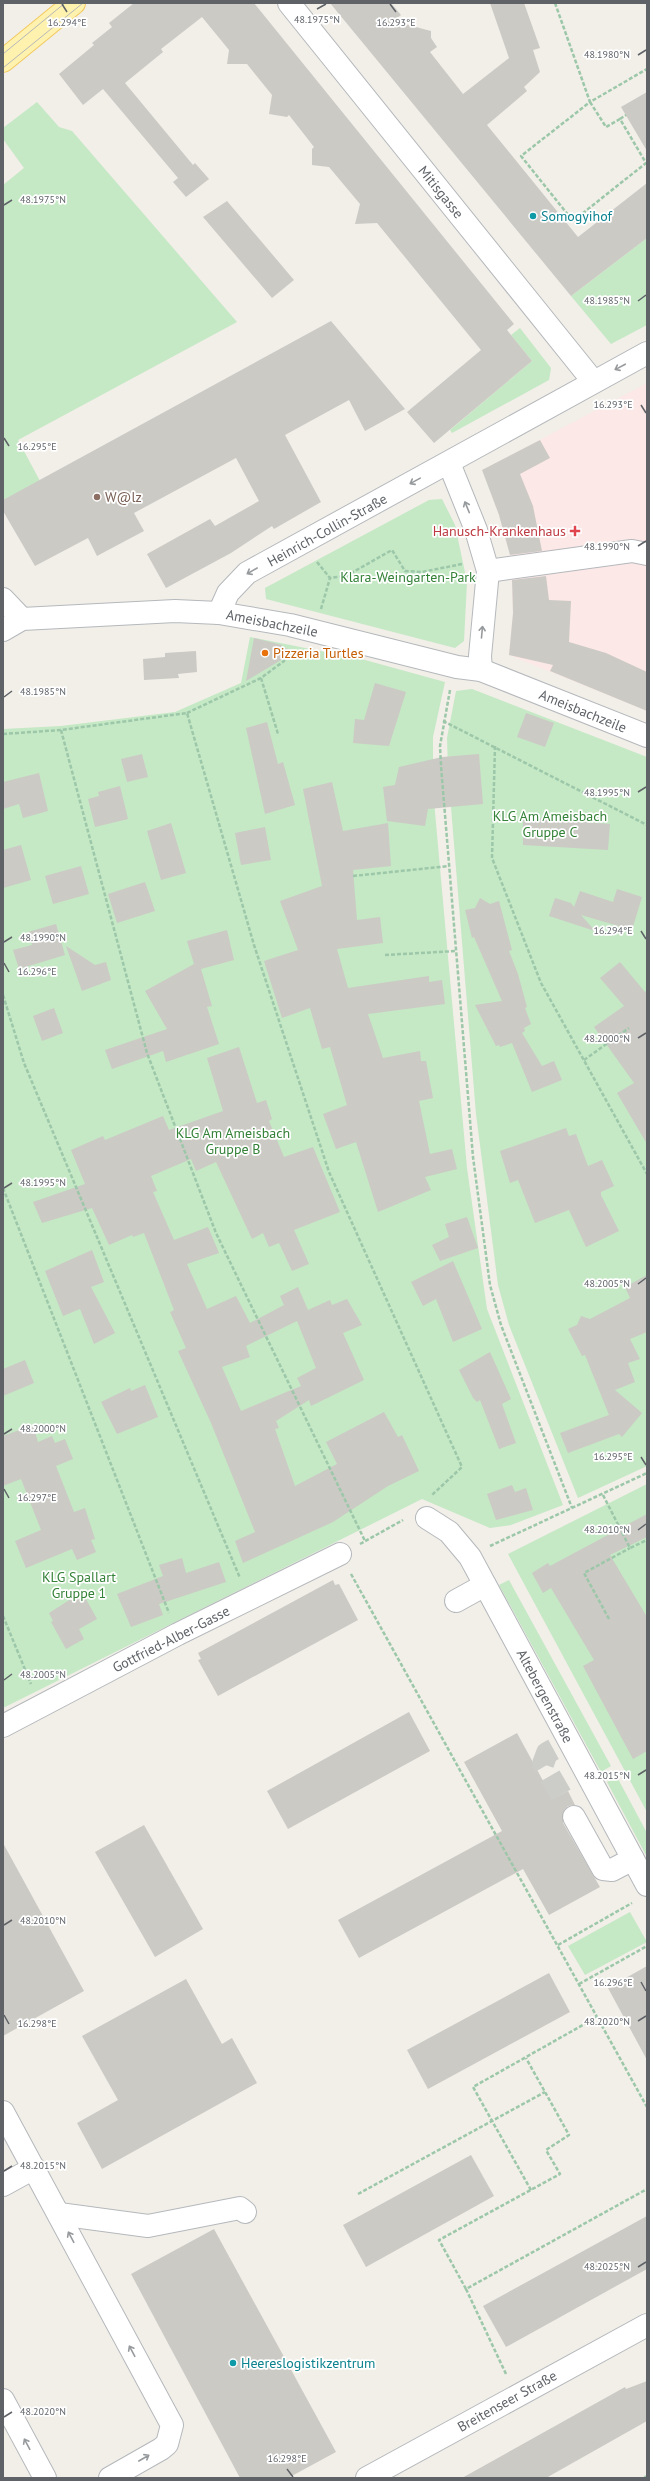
<svg xmlns="http://www.w3.org/2000/svg" width="650" height="2481" font-family="'PT Sans',sans-serif">
	<style>
		.medical { fill: #fce8e6 }
		.green { fill: #c5e8c5 }
		.building { fill: #cccac5; fill-rule: evenodd }
		.lines { fill: none; stroke-linecap: round; stroke-linejoin: round }
		.minor-tunnel { stroke: #ccccc8; stroke-width: 22; stroke-dasharray: 22 11; stroke-linecap: butt }
		.minor-casing { stroke: #b5b8bc; stroke-width: 24 }
		.major-casing { stroke: #f2c960; stroke-width: 24 }
		.path { stroke: #9cc7a9; stroke-width: 2.5; stroke-dasharray: 4 2; stroke-linecap: butt }
		.minor { stroke: #fff; stroke-width: 22 }
		.major { stroke: #fff2af; stroke-width: 22 }
		.tram { stroke: #b6b7b8; stroke-width: 1 }
		.oneway { stroke: #979a9d }
		.ticks { fill: none; stroke: #5f6368; stroke-width: 1.5 }
		.culture-dot { fill: #0f9aa8; stroke: #fff; stroke-width: 1.5 }
		.education-dot { fill: #8d6e63; stroke: #fff; stroke-width: 1.5 }
		.health-dot { fill: #e0444e; stroke: #fff; stroke-width: 1.5 }
		.food-dot { fill: #e8710a; stroke: #fff; stroke-width: 1.5 }
		.labels { text-anchor: middle; dominant-baseline: central; stroke-width: 3.5; stroke-linejoin: round; paint-order: stroke }
		.street-label { font-size: 14px; fill: #5f6368; stroke: #fff }
		.culture-label { font-size: 14px; fill: #0d838f; stroke: #fff; text-anchor: start }
		.education-label { font-size: 14px; fill: #785e54; stroke: #fff; text-anchor: start }
		.health-label { font-size: 14px; fill: #be3a42; stroke: #fff; text-anchor: end }
		.park-label { font-size: 14px; fill: #348238; stroke: #fff }
		.food-label { font-size: 14px; fill: #c56008; stroke: #fff; text-anchor: start }
		.ticks-label { font-size: 10px; text-anchor: middle; fill: #5f6368; stroke: #fff; stroke-width: 3.5; stroke-linejoin: round; paint-order: stroke }
	</style>
	<rect width="100%" height="100%" fill="#f1efe8"/>
	<path class="medical" d="M647 383V711L509 655 513 613 510 548H508L499 515 483 470Z"/>
	<g class="green">
		<path d="M37 102 59 127 72 131 237 322 18 440 40 481 3 500V185L24 168 3 139V128Z"/>
		<path d="M647 238V325L611 344 571 296Z"/>
		<path d="M520 328 551 368 549 380 452 433 450 430 532 361 511 335Z"/>
		<path d="M442 499 455 525 467 582 464 641 455 648 266 599 265 588 429 500Z"/>
		<path d="M250 637 365 660 445 682 433 737V790L467 1168 487 1309 563 1505 511 1525 490 1528 422 1499 3 1708V729L61 726 175 712 241 683Z"/>
		<path d="M472 689 647 757V1466L578 1498 509 1325 498 1285 476 1114 448 770 447 738 456 691Z"/>
		<path d="M647 1484V1812L508 1554Z"/>
		<path d="M509 1580 611 1766 601 1772 499 1585Z"/>
		<path d="M617 1777 647 1833V1857L607 1782Z"/>
		<path d="M630 1912 647 1942 585 1975 568 1946Z"/>
	</g>
	<g class="building">
		<path d="M134 3H254L514 324 507 330 532 361 434 443 407 412 481 350 377 223 355 224 360 204 329 167 312 165V149L314 147 289 115 287 117 269 114 272 95 247 64H227L229 50 202 17 161 49 163 52 125 83 193 165 195 163 209 179 186 197 173 182 178 178 103 89 83 105 59 74 94 45 92 43 112 27 109 23Z"/>
		<path d="M330 3H391L401 15 393 21 431 31V38L437 47 430 52 463 94 509 58 490 3H524L540 48 533 50 540 72 524 87 527 91 487 125 578 237 647 183V238L571 296Z"/>
		<path d="M647 92V151L621 107Z"/>
		<path d="M227 201 294 280 272 298 203 217Z"/>
		<path d="M331 321 405 409 365 431 349 400 285 435 321 502 274 529 272 526 231 553 166 588 147 554 210 519 215 526 259 501 236 458 134 513 144 531 97 556 88 538 35 566 3 511V500Z"/>
		<path d="M540 440 550 458 520 474 533 506 542 551 510 555 499 515 482 470Z"/>
		<path d="M546 576 549 600 571 601 569 642 606 653 647 672V711L550 671 553 665 509 655 513 613 512 580Z"/>
		<path d="M254 638 282 645 281 647 296 651 246 681Z"/>
		<path d="M196 651 197 672 178 674 179 678 144 680 143 659 165 657V653Z"/>
		<path d="M375 683 406 692 389 746 353 743 355 719 364 720Z"/>
		<path d="M526 713 554 723 545 747 517 737Z"/>
		<path d="M267 722 278 764 283 762 295 805 265 814 246 728Z"/>
		<path d="M142 754 148 777 127 782 121 759Z"/>
		<path d="M479 754 483 804 428 809 425 826 387 821 383 787 395 785 399 767 442 757Z"/>
		<path d="M39 773 48 811 23 818 19 804 3 809V782Z"/>
		<path d="M332 782 343 831 388 823 391 866 353 870 357 920 380 917 383 943 337 949 348 988 429 976V982L442 980 445 1004 368 1014 383 1058 420 1051 421 1061H426L433 1098 419 1101 430 1154 452 1149 457 1169 425 1177 431 1190 378 1212 356 1142 336 1149 323 1114 347 1105 330 1047 322 1049 310 1008 282 1018 264 961 298 950 280 901 322 886 303 789Z"/>
		<path d="M120 786 128 819 95 827 88 799 99 796 98 792Z"/>
		<path d="M523 818H560V820L610 824 608 850 523 845Z"/>
		<path d="M171 823 186 873 161 880 147 831Z"/>
		<path d="M265 827 271 860 241 865 235 833Z"/>
		<path d="M21 845 31 880 3 888V850Z"/>
		<path d="M81 866 89 894 53 904 45 876Z"/>
		<path d="M145 882 155 911 117 923 108 894Z"/>
		<path d="M617 889 642 897 632 930 581 915 595 931 549 916 555 898 571 903 574 907 580 891 613 902Z"/>
		<path d="M480 898 490 904 499 901 512 950 509 951 518 974 527 1007 525 1008 531 1024 524 1028 525 1031 522 1033 542 1066 554 1061 562 1080 532 1092 512 1043 500 1047 499 1045 496 1046 475 1005 502 1001 474 937 472 938 465 910 475 908Z"/>
		<path d="M56 924 65 955 19 969 13 950 32 945 28 932Z"/>
		<path d="M227 930 234 960 201 969 212 1006 207 1007 219 1044 166 1062 163 1051 112 1069 105 1050 167 1029 145 991 194 964 187 941Z"/>
		<path d="M66 946 95 965 106 962 111 980 82 991Z"/>
		<path d="M620 962 645 992 647 990V1144L617 1093 634 1083 594 1027 624 1006 600 978Z"/>
		<path d="M54 1008 63 1033 42 1041 33 1016Z"/>
		<path d="M239 1047 257 1103 266 1100 272 1119 269 1121 284 1157 313 1147 340 1212 294 1230 309 1264 292 1271 279 1243 269 1247 263 1233 252 1239 216 1162 196 1171 191 1159 151 1176 157 1191 153 1192 174 1240 208 1227 219 1253 187 1264 207 1309 236 1296 250 1323 284 1305 280 1296 298 1287 308 1310 330 1300 332 1305 347 1299 362 1325 343 1333 364 1380 311 1406 309 1400 276 1421 279 1428 275 1429 295 1486 337 1464 326 1442 384 1412 398 1437 402 1435 419 1471 388 1486 333 1522 243 1563 235 1541 255 1532 211 1423 178 1351 186 1348 170 1312 174 1310 144 1233 133 1237 132 1235 109 1245 92 1208 42 1223 33 1202 85 1184 71 1150 103 1136 105 1140 163 1116 169 1130 223 1111 207 1058ZM297 1321 316 1368 297 1378 301 1386 241 1411 222 1367 250 1357 246 1346Z"/>
		<path d="M566 1128 569 1136 576 1134 588 1166 602 1160 614 1186 601 1192V1195L619 1231 586 1247 569 1210 535 1223 518 1180 510 1183 500 1151Z"/>
		<path d="M467 1217 478 1248 440 1261 432 1245 449 1237 445 1224Z"/>
		<path d="M92 1250 104 1282 91 1287 115 1333 94 1344 80 1309 63 1316 45 1271Z"/>
		<path d="M453 1261 482 1329 453 1342 436 1299 423 1306 411 1282Z"/>
		<path d="M647 1275V1332L630 1339 640 1359 628 1363 635 1382 615 1390 642 1413 622 1437 619 1434 568 1453 560 1433 609 1415 585 1355 582 1356 568 1329 577 1325 581 1316 590 1319 630 1298 625 1287Z"/>
		<path d="M490 1352 511 1399 502 1404 516 1443 499 1449 480 1400 477 1402 473 1398 459 1370Z"/>
		<path d="M25 1360 34 1383 3 1396V1369Z"/>
		<path d="M145 1385 158 1417 117 1434 101 1402 130 1388 131 1391Z"/>
		<path d="M33 1425 38 1442 52 1436 55 1443 65 1439 73 1459 56 1466 74 1512 85 1508 95 1539 91 1540 96 1552 77 1560 72 1549 26 1568 15 1541 41 1530 21 1479 3 1486V1436Z"/>
		<path d="M512 1485 515 1492 526 1488 533 1510 496 1520 487 1494Z"/>
		<path d="M647 1514V1537L610 1555 647 1617V1751L633 1759 583 1666 594 1660 551 1588 543 1593 532 1573 548 1563 550 1566Z"/>
		<path d="M182 1558 186 1573 219 1562 226 1582 159 1604 163 1615 131 1627 117 1594 163 1576 159 1565Z"/>
		<path d="M333 1580 335 1585 339 1584 358 1620 218 1696 198 1660 201 1659 198 1653Z"/>
		<path d="M82 1592 97 1619 79 1629 84 1639 66 1649 51 1622 53 1621 49 1613Z"/>
		<path d="M409 1712 430 1751 288 1829 267 1791Z"/>
		<path d="M517 1733 553 1799 568 1791 575 1805 568 1806 564 1810 563 1823 600 1887 549 1915 523 1869 359 1958 338 1920 502 1831 464 1762Z"/>
		<path d="M144 1825 203 1929 155 1957 95 1852Z"/>
		<path d="M3 1843 84 1991 3 2036Z"/>
		<path d="M647 1966V2060L608 1988Z"/>
		<path d="M549 1973 570 2012 428 2089 407 2050Z"/>
		<path d="M186 1979 222 2044 232 2038 257 2083 102 2169 77 2123 118 2100 82 2036Z"/>
		<path d="M471 2155 494 2196 366 2267 343 2225Z"/>
		<path d="M647 2216V2269L506 2347 483 2306Z"/>
		<path d="M214 2229 336 2452 288 2478H240L131 2274Z"/>
		<path d="M647 2381V2421L546 2478H462L625 2387 626 2389Z"/>
	</g>
	<g class="lines">
		<path class="minor-tunnel" d="M561 1795 543 1764 547 1753 569 1741"/>
		<defs>
			<g id="minor">
				<path d="M289 3 593 381"/>
				<path d="M449 463 476 530 488 571 480 656 481 670"/>
				<path d="M488 571 632 551 647 554"/>
				<path d="M3 599 22 619"/>
				<path d="M219 613 228 593 247 573 647 353"/>
				<path d="M3 630 22 619 175 611 219 613 290 625 457 667 481 670 647 736"/>
				<path d="M427 1518 449 1532 470 1557 647 1885"/>
				<path d="M456 1601 485 1585"/>
				<path d="M3 1726 178 1634 340 1554"/>
				<path d="M574 1817 603 1869 612 1870 633 1859"/>
				<path d="M3 2112 172 2425 167 2444 161 2449 110 2478"/>
				<path d="M3 2185 34 2168"/>
				<path d="M59 2214 148 2226 240 2208 245 2212"/>
				<path d="M3 2400 45 2478"/>
				<path d="M367 2478 647 2325"/>
			</g>
			<path id="major" d="M3 61 74 3"/>
		</defs>
		<use href="#minor" class="minor-casing"/>
		<use href="#major" class="major-casing"/>
		<g class="path">
			<path d="M555 3 590 102 647 69"/>
			<path d="M590 102 606 127 620 119 646 163 573 221 521 156Z"/>
			<path d="M620 119 626 115"/>
			<path d="M317 562 330 578 346 576 392 550 405 571 422 572 462 564"/>
			<path d="M321 609 330 578"/>
			<path d="M261 678 278 734"/>
			<path d="M450 690 440 746 441 766 473 1157 490 1285 501 1325 572 1508"/>
			<path d="M187 713 261 678 284 661 286 649"/>
			<path d="M443 721 647 825"/>
			<path d="M61 730 147 1053 216 1233 365 1541"/>
			<path d="M3 734 61 730 187 713 254 945 329 1172 462 1467 432 1495"/>
			<path d="M495 746 492 858 541 983 647 1174"/>
			<path d="M353 876 449 866"/>
			<path d="M385 955 456 951"/>
			<path d="M3 995 24 1063 240 1578"/>
			<path d="M584 1060 629 1028"/>
			<path d="M3 1188 169 1613"/>
			<path d="M603 1495 630 1548 647 1540"/>
			<path d="M360 1544 403 1520"/>
			<path d="M490 1546 647 1473"/>
			<path d="M351 1574 647 2107"/>
			<path d="M3 1616 31 1684"/>
			<path d="M609 1619 584 1573 630 1548"/>
			<path d="M558 1945 632 1903"/>
			<path d="M579 1984 647 1946"/>
			<path d="M531 2190 473 2087 597 2017"/>
			<path d="M358 2194 545 2092"/>
			<path d="M466 2289 439 2240 560 2174 546 2150 569 2135 526 2058"/>
			<path d="M506 2374 466 2289 647 2189"/>
			<path d="M644 2478 647 2476"/>
		</g>
		<use href="#minor" class="minor"/>
		<use href="#major" class="major"/>
		<g class="tram">
			<path d="M3 54 65 3"/>
			<path d="M3 68 83 3"/>
		</g>
	</g>
	<defs><path id="oneway-shaft" d="M-6 0H5M1.5-3L5.5 0L1.5 3" fill="none" stroke-width="1.6" stroke-linecap="round" stroke-linejoin="round"/></defs>
	<g class="oneway">
		<use href="#oneway-shaft" transform="translate(620 367) rotate(152)"/>
		<use href="#oneway-shaft" transform="translate(415 481) rotate(151)"/>
		<use href="#oneway-shaft" transform="translate(467 507) rotate(-112)"/>
		<use href="#oneway-shaft" transform="translate(252 571) rotate(150)"/>
		<use href="#oneway-shaft" transform="translate(482 632) rotate(-85)"/>
		<use href="#oneway-shaft" transform="translate(71 2237) rotate(-118)"/>
		<use href="#oneway-shaft" transform="translate(132 2351) rotate(-118)"/>
		<use href="#oneway-shaft" transform="translate(27 2444) rotate(-118)"/>
		<use href="#oneway-shaft" transform="translate(144 2458) rotate(-30)"/>
	</g>
	<path class="ticks" d="M62 4 67 12M390 4 396 12M317 9 326 4M638 55 646 50M4 205 12 200M638 301 646 295M641 405 646 413M4 438 9 446M638 546 646 541M4 697 12 691M638 792 646 787M641 931 646 939M4 942 12 937M4 963 9 972M638 1038 646 1033M4 1188 12 1183M638 1284 646 1278M4 1434 12 1429M641 1457 646 1465M4 1489 9 1498M638 1530 646 1524M4 1680 12 1674M638 1775 646 1770M4 1925 12 1920M641 1982 646 1991M4 2015 9 2024M638 2021 646 2016M4 2171 12 2166M638 2267 646 2262M4 2417 12 2412M287 2469 293 2477"/>
	<g class="culture-dot">
		<circle cx="533" cy="216" r="4"/>
		<circle cx="233" cy="2363" r="4"/>
	</g>
	<circle class="education-dot" cx="97" cy="497" r="4"/>
	<path class="health-dot" d="M573 525h4v4h4v4h-4v4h-4v-4h-4v-4h4z"/>
	<circle class="food-dot" cx="265" cy="653" r="4"/>
	<g class="labels">
		<g class="street-label">
			<text transform="translate(441 192) rotate(51)">Mitisgasse</text>
			<text transform="translate(327 530) rotate(-29)">Heinrich-Collin-Straße</text>
			<text transform="translate(272 623) rotate(11)">Ameisbachzeile</text>
			<text transform="translate(583 711) rotate(22)">Ameisbachzeile</text>
			<text transform="translate(171 1639) rotate(-27)">Gottfried-Alber-Gasse</text>
			<text transform="translate(545 1696) rotate(62)">Altebergenstraße</text>
			<text transform="translate(507 2401) rotate(-29)">Breitenseer Straße</text>
		</g>
		<g class="culture-label">
			<text x="541" y="216">Somogyihof</text>
			<text x="241" y="2363">Heereslogistikzentrum</text>
		</g>
		<g class="education-label">
			<text x="105" y="497">W@lz</text>
		</g>
		<g class="health-label">
			<text x="566" y="531">Hanusch-Krankenhaus</text>
		</g>
		<g class="park-label">
			<text x="408" y="577">Klara-Weingarten-Park</text>
			<text x="550" y="816">KLG Am Ameisbach<tspan x="550" dy="16">Gruppe C</tspan></text>
			<text x="233" y="1133">KLG Am Ameisbach<tspan x="233" dy="16">Gruppe B</tspan></text>
			<text x="79" y="1577">KLG Spallart<tspan x="79" dy="16">Gruppe 1</tspan></text>
		</g>
		<g class="food-label">
			<text x="273" y="653">Pizzeria Turtles</text>
		</g>
	</g>
	<g class="ticks-label">
		<text x="317" y="23">48.1975°N</text>
		<text x="67" y="26">16.294°E</text>
		<text x="396" y="26">16.293°E</text>
		<text x="607" y="58">48.1980°N</text>
		<text x="43" y="203">48.1975°N</text>
		<text x="607" y="304">48.1985°N</text>
		<text x="613" y="408">16.293°E</text>
		<text x="37" y="450">16.295°E</text>
		<text x="607" y="550">48.1990°N</text>
		<text x="43" y="695">48.1985°N</text>
		<text x="607" y="796">48.1995°N</text>
		<text x="613" y="934">16.294°E</text>
		<text x="43" y="941">48.1990°N</text>
		<text x="37" y="975">16.296°E</text>
		<text x="607" y="1042">48.2000°N</text>
		<text x="43" y="1186">48.1995°N</text>
		<text x="607" y="1287">48.2005°N</text>
		<text x="43" y="1432">48.2000°N</text>
		<text x="613" y="1460">16.295°E</text>
		<text x="37" y="1501">16.297°E</text>
		<text x="607" y="1533">48.2010°N</text>
		<text x="43" y="1678">48.2005°N</text>
		<text x="607" y="1779">48.2015°N</text>
		<text x="43" y="1924">48.2010°N</text>
		<text x="613" y="1986">16.296°E</text>
		<text x="607" y="2025">48.2020°N</text>
		<text x="37" y="2027">16.298°E</text>
		<text x="43" y="2169">48.2015°N</text>
		<text x="607" y="2270">48.2025°N</text>
		<text x="43" y="2415">48.2020°N</text>
		<text x="287" y="2462">16.298°E</text>
	</g>
	<rect width="650" height="2481" fill="none" stroke="#5f6368" stroke-width="8"/>
</svg>
